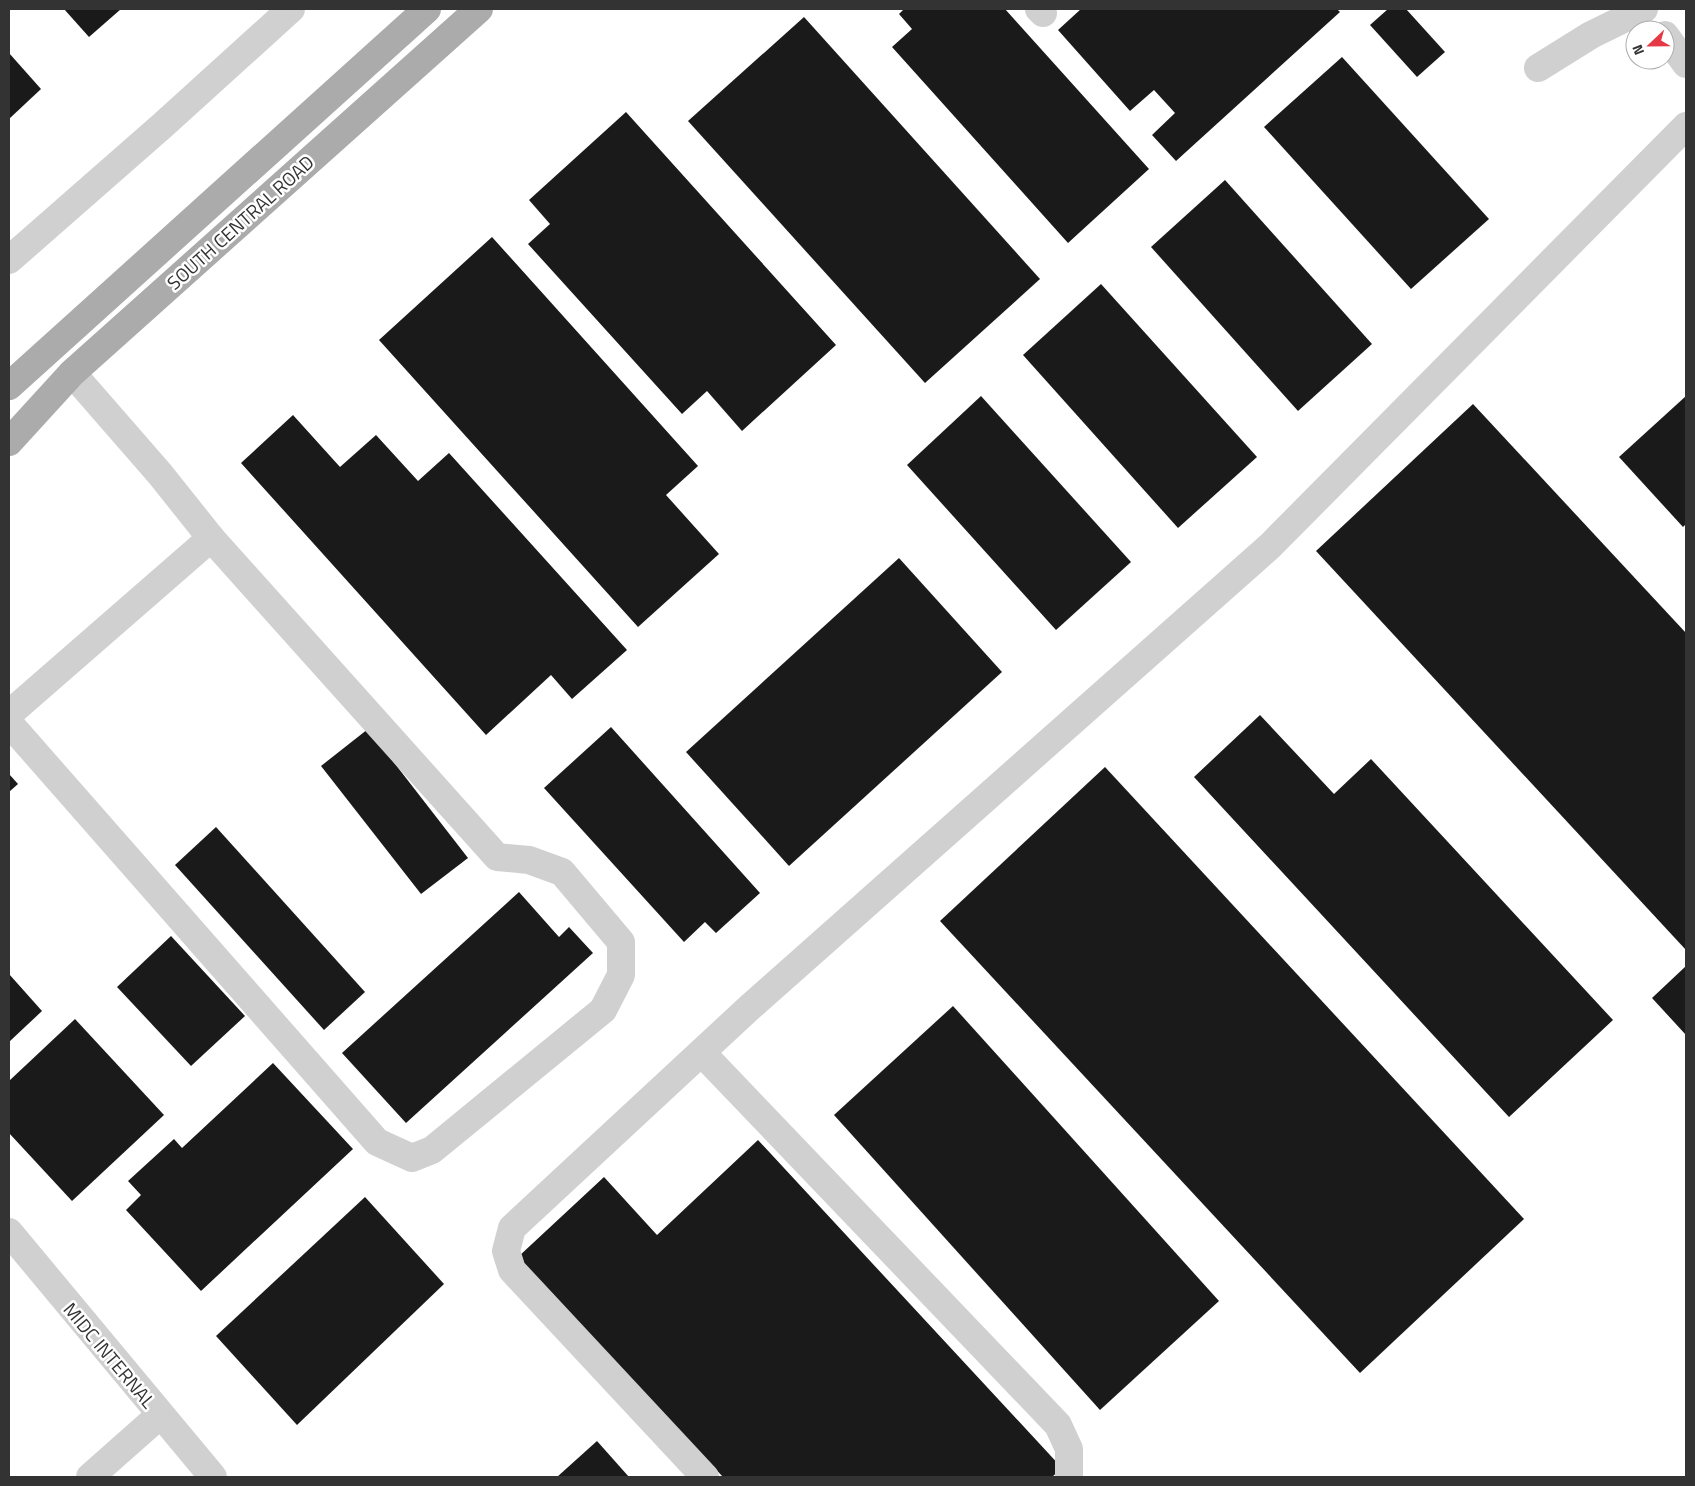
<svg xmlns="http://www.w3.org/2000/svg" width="1695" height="1486" font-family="'Titillium Web',sans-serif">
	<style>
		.building { fill: #1a1a1a }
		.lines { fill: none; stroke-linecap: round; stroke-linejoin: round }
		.minor { stroke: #d0d0d0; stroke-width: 28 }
		.major { stroke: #ababab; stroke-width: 28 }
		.labels { text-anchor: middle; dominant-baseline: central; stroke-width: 5; stroke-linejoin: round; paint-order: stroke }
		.street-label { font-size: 19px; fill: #333; stroke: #fff }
	</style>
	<rect width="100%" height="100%" fill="#fff"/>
	<g class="building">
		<path d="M64 9H121L89 37Z"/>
		<path d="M904 9H1005L1149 169 1068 243 892 47 912 29 899 14Z"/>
		<path d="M1081 9H1337L1340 12 1176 161 1152 135 1175 113 1154 90 1130 111 1058 30Z"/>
		<path d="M1388 9H1406L1445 52 1417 77 1370 25Z"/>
		<path d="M804 17 1040 279 925 383 688 121Z"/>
		<path d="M9 53 41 89 9 119Z"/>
		<path d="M1342 57 1489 219 1411 289 1264 127Z"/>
		<path d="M626 112 836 345 742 431 707 391 682 414 528 244 550 224 529 200Z"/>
		<path d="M1225 180 1372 344 1298 411 1151 247Z"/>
		<path d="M492 237 698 466 666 495 719 554 638 627 379 340Z"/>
		<path d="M1101 284 1257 457 1178 528 1023 355Z"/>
		<path d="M981 396 1131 562 1056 630 907 465Z"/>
		<path d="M1686 396V524L1683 527 1619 457Z"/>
		<path d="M1473 404 1686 633V950L1316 551Z"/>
		<path d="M293 415 340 467 376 435 418 481 449 453 627 650 572 699 551 675 486 735 241 463Z"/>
		<path d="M899 558 1002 672 789 866 686 752Z"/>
		<path d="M1260 715 1334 794 1371 759 1613 1020 1509 1117 1194 777Z"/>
		<path d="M611 727 760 893 716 933 705 922 684 942 544 788Z"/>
		<path d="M368 729 468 858 421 894 321 766Z"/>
		<path d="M1105 767 1524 1219 1360 1373 940 921Z"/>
		<path d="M9 774 18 784 9 792Z"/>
		<path d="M216 827 365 992 324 1030 175 865Z"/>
		<path d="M519 892 559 937 569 927 593 953 406 1123 342 1053Z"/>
		<path d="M171 936 245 1016 191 1066 117 987Z"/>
		<path d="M1686 966V1035L1652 998Z"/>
		<path d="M9 974 42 1011 9 1042Z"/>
		<path d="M953 1006 1219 1301 1100 1410 834 1115Z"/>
		<path d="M75 1019 164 1115 72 1201 9 1133V1081Z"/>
		<path d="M273 1063 353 1149 201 1291 126 1210 141 1195 128 1181 174 1139 182 1148Z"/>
		<path d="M758 1140 1062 1468 1052 1477H723L518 1257 604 1177 657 1235Z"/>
		<path d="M365 1197 444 1284 297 1425 216 1336Z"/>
		<path d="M597 1441 629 1477H557Z"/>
	</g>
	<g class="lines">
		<g class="minor">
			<path d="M1039 9 1043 13"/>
			<path d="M1665 35 1686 64"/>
			<path d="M1538 68 1591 35 1644 9"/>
			<path d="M9 260 163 125 291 9"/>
			<path d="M9 714 211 538"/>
			<path d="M9 723 377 1142 412 1158 432 1150 603 1010 621 975V942L562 872 529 860 497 857 211 538 160 474 72 373"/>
			<path d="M702 1053 1058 1425 1069 1449V1477"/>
			<path d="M9 1232 213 1477"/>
			<path d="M90 1477 160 1415"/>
			<path d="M705 1477 512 1270 506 1251 512 1228 749 1008 1270 546 1686 126"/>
		</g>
		<g class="major">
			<path d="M9 386 427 9"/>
			<path d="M9 442 72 373 479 9"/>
		</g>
	</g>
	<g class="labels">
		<g class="street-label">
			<text transform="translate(240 222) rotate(-42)">SOUTH CENTRAL ROAD</text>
			<text transform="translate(110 1355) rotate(50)">MIDC INTERNAL</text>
		</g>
	</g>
	<rect width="1695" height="1486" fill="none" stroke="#333333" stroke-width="20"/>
	<g transform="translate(1650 45) rotate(248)"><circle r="24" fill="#ffffff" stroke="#adadad"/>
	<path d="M0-4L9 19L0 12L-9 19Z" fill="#e63946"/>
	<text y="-8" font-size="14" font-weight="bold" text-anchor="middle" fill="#333333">N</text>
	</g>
</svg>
